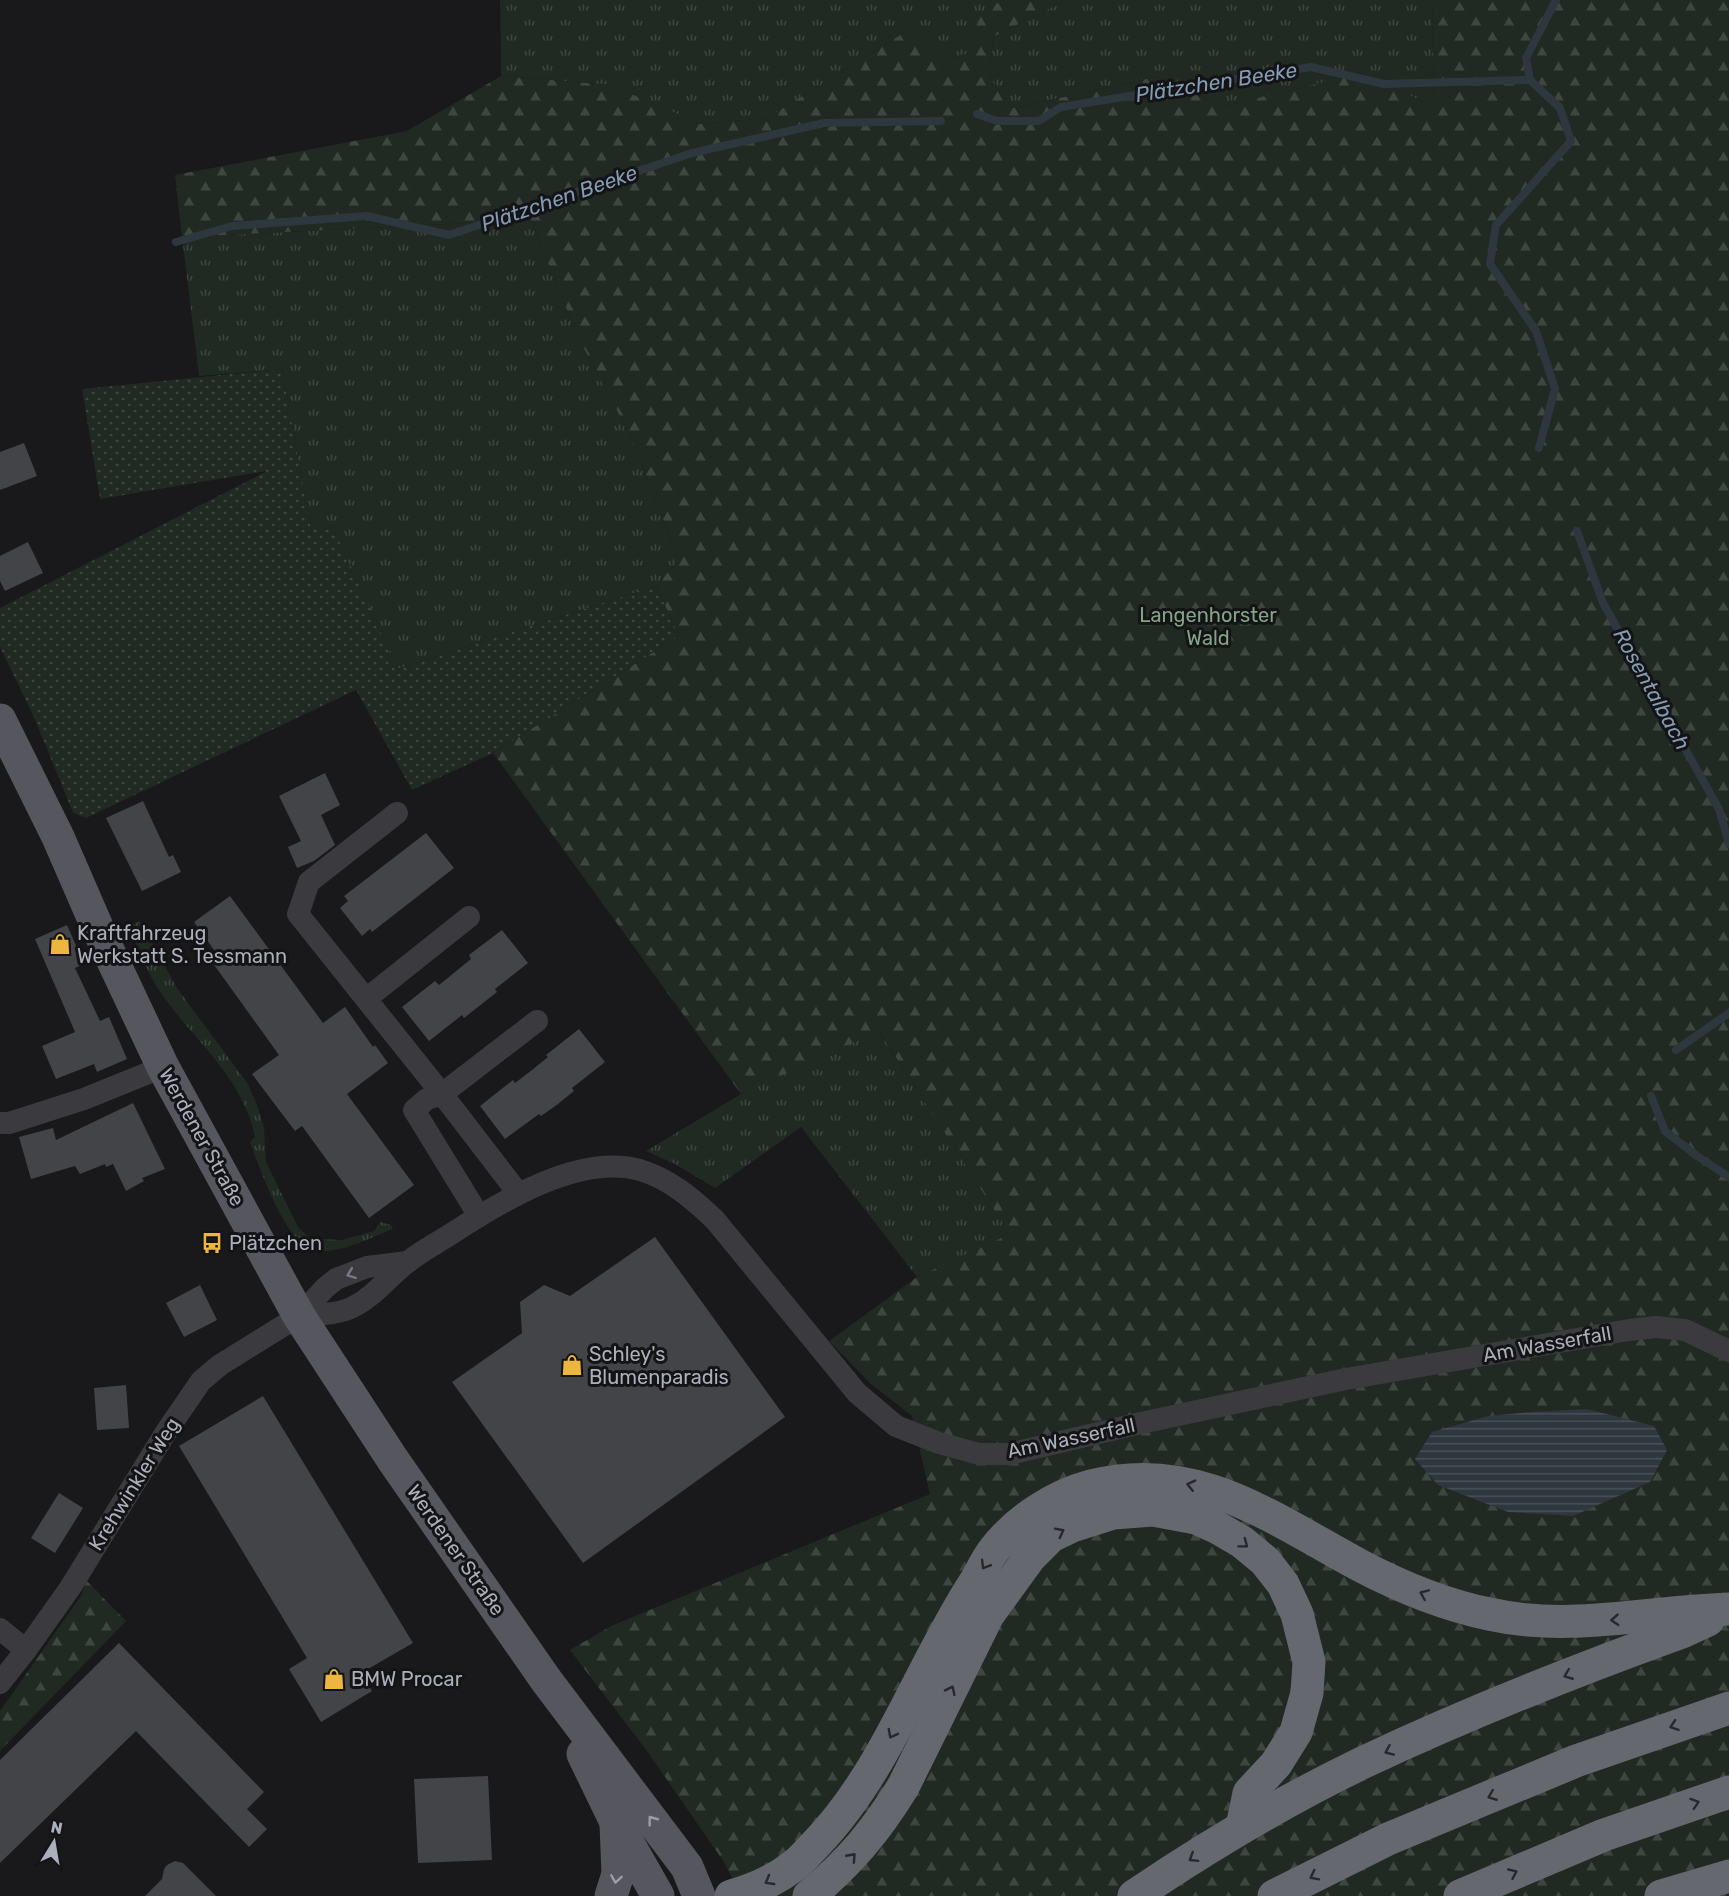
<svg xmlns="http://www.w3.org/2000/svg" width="1729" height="1896" font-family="Rubik,sans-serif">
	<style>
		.grass { fill: url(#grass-tufts) }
		.forest { fill: url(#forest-firs) }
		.park { fill: url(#park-dots) }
		.water { fill: url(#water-rules) }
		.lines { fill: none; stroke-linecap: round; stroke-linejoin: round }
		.stream { stroke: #2f373e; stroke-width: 8 }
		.building { fill: #434448 }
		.minor { stroke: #3a3a3f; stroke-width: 22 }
		.primary { stroke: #56575e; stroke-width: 33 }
		.motorway { stroke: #666870; stroke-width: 33 }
		.oneway { stroke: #787a83 }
		.oneway2 { stroke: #28282c }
		.oneway3 { stroke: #9a9da8 }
		.labels { text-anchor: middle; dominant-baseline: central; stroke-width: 6; stroke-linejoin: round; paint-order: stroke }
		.park-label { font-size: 20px; fill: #83a486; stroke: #141316 }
		.poi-label { font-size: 20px; fill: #abafba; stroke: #141316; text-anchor: start }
		.street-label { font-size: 20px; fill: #abafba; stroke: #141316 }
		.water-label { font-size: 21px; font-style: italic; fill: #849cb3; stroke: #141316 }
	</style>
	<defs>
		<pattern id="grass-tufts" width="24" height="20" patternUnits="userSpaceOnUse" patternTransform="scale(1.5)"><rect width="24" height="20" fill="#202922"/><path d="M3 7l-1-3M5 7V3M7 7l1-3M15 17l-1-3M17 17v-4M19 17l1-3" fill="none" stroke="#3e4640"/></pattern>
		<pattern id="forest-firs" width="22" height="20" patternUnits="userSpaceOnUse" patternTransform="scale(1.5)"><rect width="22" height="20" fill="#202922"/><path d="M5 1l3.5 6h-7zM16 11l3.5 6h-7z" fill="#3e4640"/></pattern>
		<pattern id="park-dots" width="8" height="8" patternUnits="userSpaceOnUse" patternTransform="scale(1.5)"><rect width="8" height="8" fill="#202922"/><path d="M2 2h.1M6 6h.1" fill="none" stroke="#3e4640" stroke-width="1.8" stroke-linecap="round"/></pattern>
		<pattern id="water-rules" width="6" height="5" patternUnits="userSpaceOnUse" patternTransform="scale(1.5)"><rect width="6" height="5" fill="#2f373e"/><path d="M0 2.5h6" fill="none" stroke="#4a5158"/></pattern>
	</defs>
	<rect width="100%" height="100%" fill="#19181b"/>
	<g class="grass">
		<path d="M500 0H1004C985 9 975 33 970 53L940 62 915 26 767 118 700 124 611 85 501 76Z"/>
		<path d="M1066 0H1432L1434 107 1362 73 1224 106 1156 77 1012 108 989 77 993 37Z"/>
		<path d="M531 220 577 335 631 437 679 560 656 586 397 669 332 527 311 530 282 369 199 376 182 237Z"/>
		<path d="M140 921 177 988 248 1084 257 1105 264 1128 266 1162 298 1227 309 1237 323 1239 342 1240 374 1231 380 1222 391 1225 393 1229C372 1237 332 1258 309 1249 285 1239 259 1167 250 1142L255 1137C243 1077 194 1041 161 993 147 974 139 948 129 927Z"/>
		<path d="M878 1030 1011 1234 917 1277 801 1127 715 1188 675 1164 646 1151 741 1094Z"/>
	</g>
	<g class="forest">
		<path d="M1004 0H1066L993 37 989 77 1012 108 1156 77 1224 106 1362 73 1434 107 1432 0H1729V1896H741L724 1862 647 1751 570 1650 611 1626 930 1494 912 1416 870 1383 829 1341 917 1277 1010 1234 879 1031 741 1094 493 753 679 636 656 586 679 560 631 437 577 335 531 220 182 237 175 175 407 131 501 76 611 85 700 124 767 118 915 26 940 62 970 53C978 23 973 14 1004 0Z"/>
		<path d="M86 1580 126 1621 0 1751V1711L81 1596Z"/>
	</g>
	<path class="park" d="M282 369 311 529 332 526 397 669 656 586 679 636 493 753 412 790 356 690 86 818 73 813 34 717 0 647V608L267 471 100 499 82 389Z"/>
	<path class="water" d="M1587 1409 1654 1426 1667 1450 1650 1482 1573 1516 1508 1512 1438 1485 1415 1459 1432 1432 1488 1416 1531 1412Z"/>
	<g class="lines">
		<g class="stream">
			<path d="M977 114 997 121H1039L1061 107 1311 67 1384 84 1530 80"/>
			<path d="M176 242 232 226 367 216 449 235 692 153 824 123 941 121"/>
			<path d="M1539 448 1555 389 1536 331 1490 264 1496 225 1571 141 1560 108 1530 80 1526 58 1556 0"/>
			<path d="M1577 531 1603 603 1719 809 1729 844"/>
			<path d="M1676 1050 1729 1013"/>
			<path d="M1651 1096 1665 1131 1697 1156 1729 1177"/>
		</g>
	</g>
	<g class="building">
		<path d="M24 443 37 476 0 490V452Z"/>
		<path d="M28 542 43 573 5 591 0 581V556Z"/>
		<path d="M325 773 340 805 321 815 335 845 314 861 297 868 288 847 301 841 279 796Z"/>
		<path d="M143 801 169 857 173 855 181 872 142 891 106 818Z"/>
		<path d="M426 833 454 868 372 932 370 929 362 936 340 908 348 901 344 896Z"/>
		<path d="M230 896 323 1023 345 1007 373 1047 375 1045 388 1063 347 1094 414 1185 369 1218 302 1126 295 1131 252 1074 279 1055 212 962 219 957 194 922Z"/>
		<path d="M67 925 84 964 75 968 100 1021 109 1017 127 1059 97 1072 94 1064 56 1079 42 1046 75 1032 35 939Z"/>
		<path d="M502 930 528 963 495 989 497 992 464 1018 462 1015 429 1041 402 1007 435 981 439 985 471 959 469 955Z"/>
		<path d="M579 1029 605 1062 572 1088 574 1091 558 1104 541 1116 539 1114 505 1139 480 1106 513 1080 515 1083 532 1070 548 1057 546 1055Z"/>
		<path d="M133 1103 165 1169 142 1178 144 1181 126 1191 113 1164 106 1167 105 1164 80 1174 75 1166 31 1179 19 1137 53 1128 56 1140Z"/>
		<path d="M655 1237 785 1417 583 1563 452 1382 522 1333 520 1302 544 1285 570 1296Z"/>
		<path d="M200 1285 217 1320 184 1337 166 1303Z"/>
		<path d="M126 1385 129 1428 97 1430 94 1388Z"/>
		<path d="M263 1396 413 1643 361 1673 372 1691 321 1722 289 1669 307 1658 179 1446Z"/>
		<path d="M59 1493 83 1508 55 1553 31 1538Z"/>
		<path d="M119 1643 264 1792 247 1809 267 1829 249 1847 136 1731 0 1863V1760Z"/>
		<path d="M488 1776 492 1860 418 1863 414 1779Z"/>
		<path d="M175 1861 183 1863 216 1896H145L162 1879 164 1869 167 1865Z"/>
	</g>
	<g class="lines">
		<g class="minor">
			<path d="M397 813 309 882 298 914 442 1094 518 1193"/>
			<path d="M366 999 469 917"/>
			<path d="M0 1123H9L84 1099 163 1067"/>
			<path d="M479 1216 414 1110 427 1099 442 1094 537 1021"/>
			<path d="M299 1316C316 1314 337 1315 353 1307 375 1296 389 1276 409 1261 422 1251 437 1243 451 1234 500 1202 579 1153 640 1170 670 1179 693 1199 715 1220L857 1393 896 1426 939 1443 979 1454H1009L1141 1423 1346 1379 1629 1330 1656 1327 1685 1330 1729 1351"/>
			<path d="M0 1629 26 1650"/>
			<path d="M0 1683 26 1650 70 1588 166 1432 201 1381 220 1365 299 1316 325 1288 336 1279 367 1267 408 1262"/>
		</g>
		<g class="primary">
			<path d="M0 720 58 837 98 929 163 1067 299 1316 393 1460 546 1680 687 1867 699 1896"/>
			<path d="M583 1754 615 1820 658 1896"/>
			<path d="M611 1896 618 1874 616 1824"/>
		</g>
		<g class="motorway">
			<path d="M731 1896C752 1890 774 1881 792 1867 800 1862 807 1853 814 1846 887 1771 919 1668 975 1582 981 1572 986 1560 994 1550 1017 1520 1054 1496 1091 1486 1196 1459 1273 1519 1361 1566 1401 1587 1445 1605 1489 1614 1551 1628 1611 1619 1673 1613 1692 1611 1710 1610 1729 1609"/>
			<path d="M809 1896C850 1862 875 1832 903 1787L988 1615 1030 1557 1051 1536 1072 1526 1113 1513 1153 1510 1196 1518 1218 1528 1242 1542 1265 1561 1283 1584 1297 1614 1309 1662 1307 1693 1296 1732 1276 1764 1249 1793 1242 1827"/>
			<path d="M1134 1896C1207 1847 1283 1801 1362 1763 1466 1714 1574 1671 1682 1632L1708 1620"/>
			<path d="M1274 1896 1388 1839 1576 1761 1729 1708"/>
			<path d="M1460 1896 1604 1835 1729 1792"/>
			<path d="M1661 1896 1729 1876"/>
		</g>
	</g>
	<defs><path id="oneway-chevron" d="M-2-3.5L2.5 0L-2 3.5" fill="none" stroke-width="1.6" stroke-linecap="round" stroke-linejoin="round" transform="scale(1.5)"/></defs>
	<use class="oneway" href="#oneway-chevron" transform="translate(351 1274) rotate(159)"/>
	<g class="oneway2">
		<use href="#oneway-chevron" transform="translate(1191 1485) rotate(-167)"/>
		<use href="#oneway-chevron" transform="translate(1060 1532) rotate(-27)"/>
		<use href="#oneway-chevron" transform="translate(1244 1544) rotate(37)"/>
		<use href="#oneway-chevron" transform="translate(985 1565) rotate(121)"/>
		<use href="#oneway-chevron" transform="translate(1424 1594) rotate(-157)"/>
		<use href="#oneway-chevron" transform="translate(1615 1620) rotate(176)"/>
		<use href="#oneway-chevron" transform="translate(1568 1675) rotate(158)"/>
		<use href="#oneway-chevron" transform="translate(951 1690) rotate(-64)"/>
		<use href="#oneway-chevron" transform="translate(1674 1726) rotate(161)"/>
		<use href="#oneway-chevron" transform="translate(892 1734) rotate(118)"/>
		<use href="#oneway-chevron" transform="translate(1389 1751) rotate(156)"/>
		<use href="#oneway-chevron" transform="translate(1492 1796) rotate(158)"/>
		<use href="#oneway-chevron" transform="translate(1695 1803) rotate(-18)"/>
		<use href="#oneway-chevron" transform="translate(852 1857) rotate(-48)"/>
		<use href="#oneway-chevron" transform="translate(1193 1858) rotate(148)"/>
		<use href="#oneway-chevron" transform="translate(1513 1873) rotate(-24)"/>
		<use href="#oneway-chevron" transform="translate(1314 1876) rotate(153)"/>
		<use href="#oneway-chevron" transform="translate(769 1881) rotate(150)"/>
	</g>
	<g class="oneway3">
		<use href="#oneway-chevron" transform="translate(652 1820) rotate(-127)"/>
		<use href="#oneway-chevron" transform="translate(616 1879) rotate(99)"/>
	</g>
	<defs>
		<symbol id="shop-bare" viewBox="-9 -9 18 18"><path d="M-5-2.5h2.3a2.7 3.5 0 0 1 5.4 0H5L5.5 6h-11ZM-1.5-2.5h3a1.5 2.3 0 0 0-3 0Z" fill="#ecb63f" stroke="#141316" stroke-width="2.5" paint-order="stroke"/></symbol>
		<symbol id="bus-bare" viewBox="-9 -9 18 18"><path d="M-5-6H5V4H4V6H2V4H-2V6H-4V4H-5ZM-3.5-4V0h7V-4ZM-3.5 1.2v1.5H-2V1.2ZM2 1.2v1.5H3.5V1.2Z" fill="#ecb63f" stroke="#141316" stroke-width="2.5" paint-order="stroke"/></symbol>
	</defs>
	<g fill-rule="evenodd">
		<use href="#shop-bare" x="45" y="929" width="30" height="30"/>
		<use href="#bus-bare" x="197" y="1228" width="30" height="30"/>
		<use href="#shop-bare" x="557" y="1350" width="30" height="30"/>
		<use href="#shop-bare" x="319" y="1664" width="30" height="30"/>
	</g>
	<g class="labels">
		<g class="park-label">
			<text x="1208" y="615">Langenhorster<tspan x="1208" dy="23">Wald</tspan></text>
		</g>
		<g class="poi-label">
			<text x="77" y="933">Kraftfahrzeug<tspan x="77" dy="23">Werkstatt S. Tessmann</tspan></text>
			<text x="229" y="1243">Plätzchen</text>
			<text x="589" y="1354">Schley's<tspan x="589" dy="23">Blumenparadis</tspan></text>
			<text x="351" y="1679">BMW Procar</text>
		</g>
		<g class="street-label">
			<text transform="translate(202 1137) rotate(61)">Werdener Straße</text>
			<text transform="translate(1547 1344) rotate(-10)">Am Wasserfall</text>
			<text transform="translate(1071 1438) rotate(-12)">Am Wasserfall</text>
			<text transform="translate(134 1484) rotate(-58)">Krehwinkler Weg</text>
			<text transform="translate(456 1550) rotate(55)">Werdener Straße</text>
		</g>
		<g class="water-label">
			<text transform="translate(1216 82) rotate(-9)">Plätzchen Beeke</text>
			<text transform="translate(559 198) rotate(-19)">Plätzchen Beeke</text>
			<text transform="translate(1652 689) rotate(61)">Rosentalbach</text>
		</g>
	</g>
	<g transform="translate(54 1842) rotate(11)" stroke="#141316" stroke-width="4.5" paint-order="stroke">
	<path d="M0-4.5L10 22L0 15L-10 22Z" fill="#abafba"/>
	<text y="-9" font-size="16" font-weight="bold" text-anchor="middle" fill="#abafba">N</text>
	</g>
</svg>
